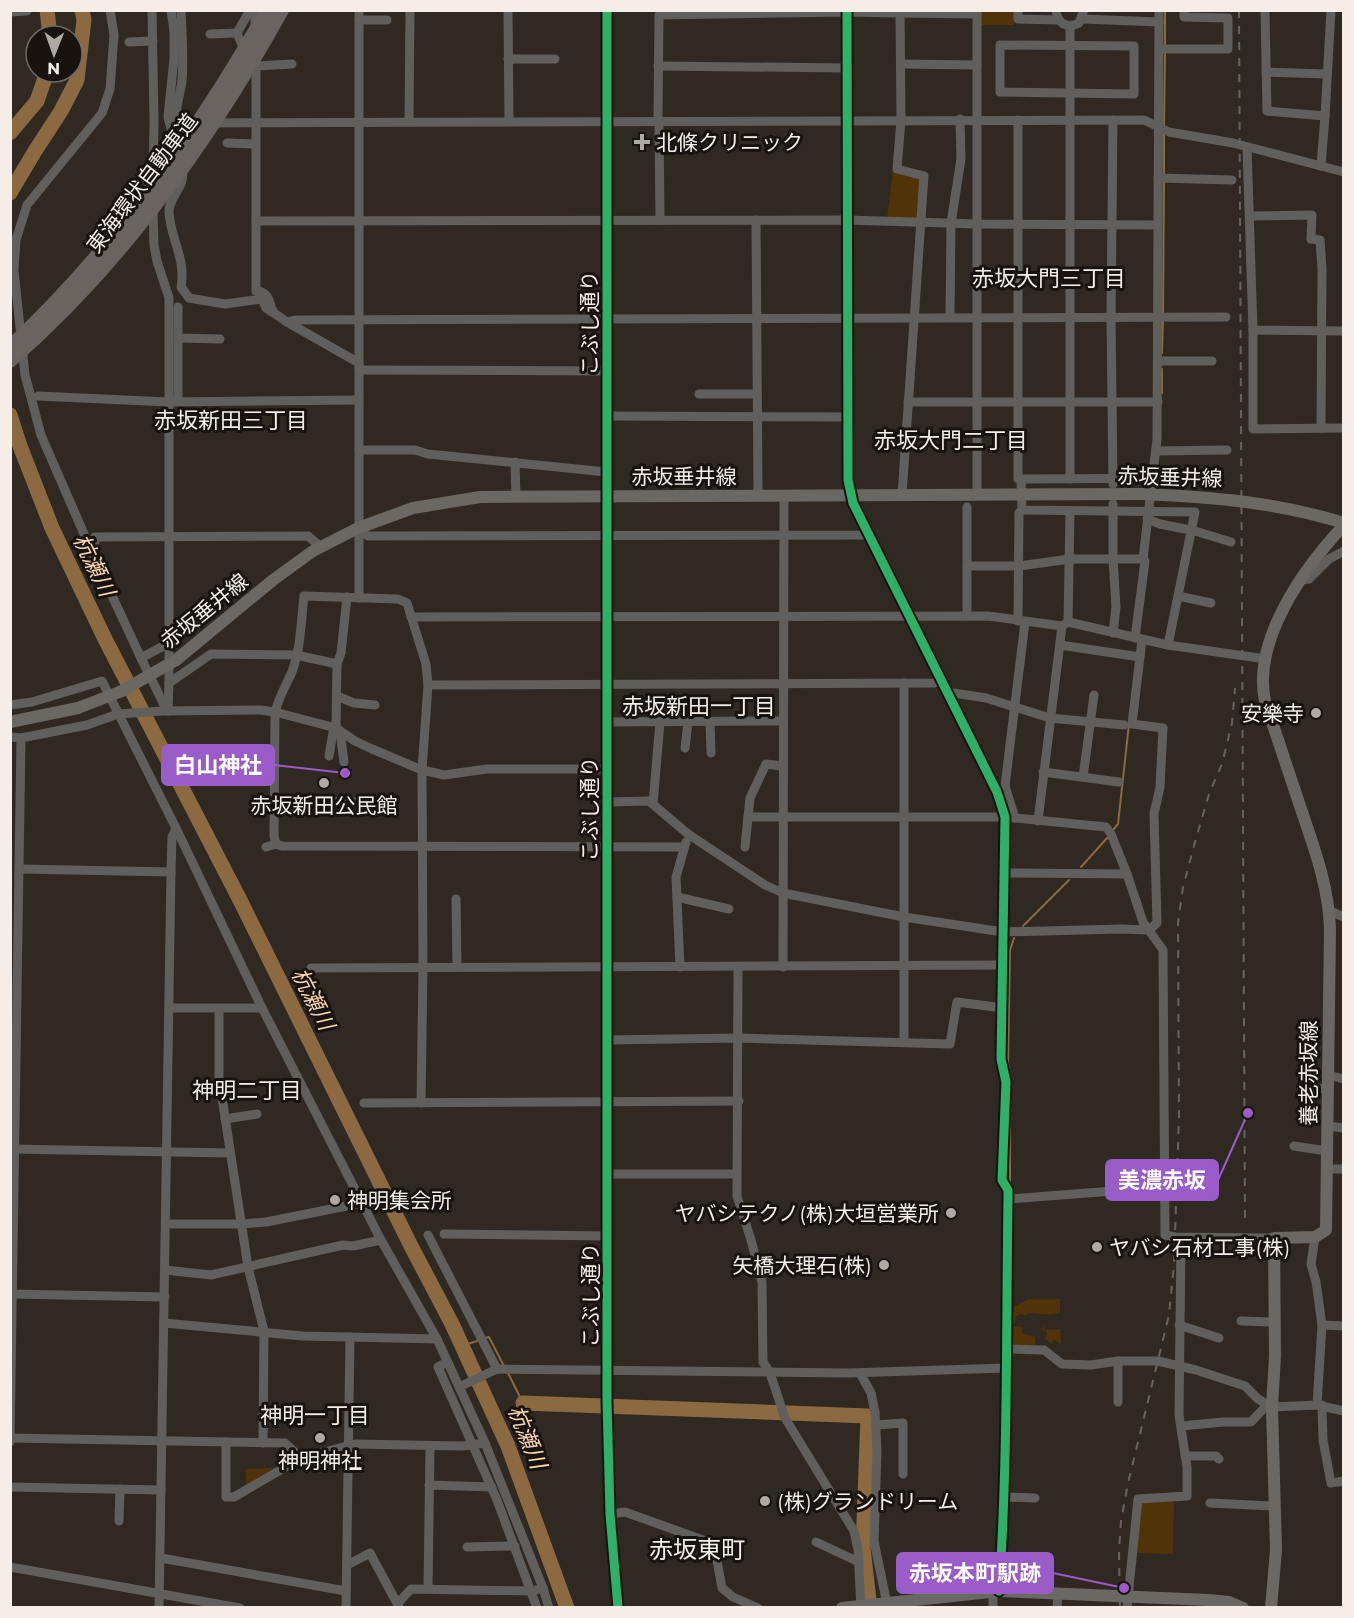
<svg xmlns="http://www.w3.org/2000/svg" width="1354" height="1618" font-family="Montserrat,'Noto Sans JP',sans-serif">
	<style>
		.green { fill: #503309 }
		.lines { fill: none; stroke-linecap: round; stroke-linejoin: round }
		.stream { stroke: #8b6941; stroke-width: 2 }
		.river { stroke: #8b6941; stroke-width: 15 }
		.minor { stroke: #615f5c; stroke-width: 9 }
		.major { stroke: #6b6863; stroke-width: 12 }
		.rail { stroke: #676460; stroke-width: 2; stroke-dasharray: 8 8; stroke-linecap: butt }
		.major-bridge { stroke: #6b6863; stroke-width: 12 }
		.highway-bridge { stroke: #69645f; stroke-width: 14 }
		.cycleway-casing { stroke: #18130e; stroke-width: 13 }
		.cycleway { stroke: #2db169; stroke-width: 9 }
		.poi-dot { fill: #b0a9a1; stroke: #18130e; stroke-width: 2 }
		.labels { text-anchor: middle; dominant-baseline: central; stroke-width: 6; stroke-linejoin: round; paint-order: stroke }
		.poi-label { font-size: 21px; fill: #f5eee6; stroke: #18130e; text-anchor: start }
		.street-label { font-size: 21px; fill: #f5eee6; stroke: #18130e }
		.neighbourhood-label { font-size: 22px; fill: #f5eee6; stroke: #18130e }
		.water-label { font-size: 22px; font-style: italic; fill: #f8d5af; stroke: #18130e }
		.quarter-label { font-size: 24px; fill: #f5eee6; stroke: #18130e }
		.leader { fill: none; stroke: #9a5cc9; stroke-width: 2 }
		.callout-dot { fill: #9a5cc9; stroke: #18130e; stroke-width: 2 }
		.callout { fill: #9a5cc9; stroke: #9a5cc9; stroke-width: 2 }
		.callout-label { font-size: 22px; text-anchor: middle; font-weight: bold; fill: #fff }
	</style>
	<rect width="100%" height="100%" fill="#2f2922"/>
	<g class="green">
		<rect x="981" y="11" width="33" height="14"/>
		<path d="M893 171 921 177 920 218H887Z"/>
		<path d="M1029 1299H1060V1312C1048 1317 1041 1313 1028 1313L1026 1315 1020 1314 1016 1316 1015 1323 1007 1322V1310Z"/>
		<path d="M1009 1326 1022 1327V1333L1035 1337V1345L1009 1347Z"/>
		<path d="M1044 1326 1045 1330 1060 1329 1061 1344 1054 1340 1051 1343 1045 1339 1047 1333 1042 1329Z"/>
		<path d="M273 1468 246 1485V1469Z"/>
		<path d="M1174 1501 1173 1554 1136 1553 1139 1502Z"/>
	</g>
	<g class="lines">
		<g class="stream">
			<path d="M1165 47V10"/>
			<path d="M1164 128 1165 53"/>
			<path d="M1164 176V134"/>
			<path d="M1163 314 1164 182"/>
			<path d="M1162 353 1163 319"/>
			<path d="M1162 393V369"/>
			<path d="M1113 830 1118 824 1129 724"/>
			<path d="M1081 867 1108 837"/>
			<path d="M1023 926 1069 880"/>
			<path d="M1010 1083 1008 1063 1010 950 1014 938"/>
			<path d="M1010 1103V1185"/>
			<path d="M485 1338 489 1337 504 1366"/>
			<path d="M462 1346 480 1340"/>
			<path d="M508 1373 523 1403"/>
		</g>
		<g class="river">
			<path d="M47 10 50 36"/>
			<path d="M10 133 37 101 47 72"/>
			<path d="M10 193 35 151 61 111 77 80 84 20 82 10"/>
			<path d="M10 415 20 446 52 528 105 639 241 902 411 1246 452 1324 508 1446 567 1608"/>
			<path d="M523 1403 868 1416 863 1548 870 1608"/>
		</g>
		<g class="minor">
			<path d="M152 10 154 120 153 185"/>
			<path d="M171 10 174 31V59L168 117 178 155"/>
			<path d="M181 10C182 34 184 57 182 81 180 95 175 108 176 123L1144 120 1169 132 1233 143 1344 172"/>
			<path d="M255 10V29"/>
			<path d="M359 10V598"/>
			<path d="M508 10 509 121"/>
			<path d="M607 10V1401L610 1514 618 1608"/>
			<path d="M847 10 848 480 853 503 997 792 1005 817 1001 1059 1006 1082 1002 1180 1008 1190V1199C1006 1330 1008 1461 999 1591"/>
			<path d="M1018 10V19L1058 20"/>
			<path d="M1056 10C1057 24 1068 29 1079 23L1084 10"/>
			<path d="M1265 10 1267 111 1325 116 1331 10"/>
			<path d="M10 12 27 11"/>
			<path d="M900 13 977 14"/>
			<path d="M1082 19 1159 22"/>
			<path d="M359 20H387"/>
			<path d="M210 34 237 33"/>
			<path d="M129 42 153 41"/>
			<path d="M1000 45 1134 46V94L1000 92Z"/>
			<path d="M1159 49H1228V18L1184 17V10"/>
			<path d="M245 52 237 33 250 10"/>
			<path d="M256 58V291C271 292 268 303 274 313L287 322 295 320 1226 317"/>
			<path d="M508 59H555"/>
			<path d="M901 64 977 65"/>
			<path d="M256 66 292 64"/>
			<path d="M658 66 846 68"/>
			<path d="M1266 72 1327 74"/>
			<path d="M658 120 659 15 847 12 900 13 901 120 897 169 924 176 902 495"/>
			<path d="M659 120 660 220"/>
			<path d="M1018 120V479H1021L1022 510 1195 512 1168 645"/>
			<path d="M409 122 410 10"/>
			<path d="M227 143 256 144"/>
			<path d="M1247 147 1253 330 1344 331"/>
			<path d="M1321 166 1325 116"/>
			<path d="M182 169C187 187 168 196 169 213 171 240 186 258 181 287L189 298 225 304 262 299 266 308 272 312"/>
			<path d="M1158 178 1232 180"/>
			<path d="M153 208 154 245 157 261 169 298V683"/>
			<path d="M1250 216 1312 215 1311 239 1320 240 1322 269 1321 428"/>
			<path d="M756 220 758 495"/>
			<path d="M256 221 847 220 977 224 1158 225"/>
			<path d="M178 307V401"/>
			<path d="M950 317 951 223 961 159 960 119"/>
			<path d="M287 322 359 363"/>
			<path d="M1253 330V429L1344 428"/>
			<path d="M178 338 220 339"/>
			<path d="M1158 361H1212"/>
			<path d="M359 370 606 371"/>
			<path d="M699 394H757"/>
			<path d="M38 396 168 402 359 400"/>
			<path d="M908 402H1158"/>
			<path d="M606 416 848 417"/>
			<path d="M359 450H415L428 454 606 472"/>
			<path d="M1156 451 1227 450"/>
			<path d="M515 462 516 497"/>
			<path d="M1021 479 1205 478"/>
			<path d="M1070 479V26"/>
			<path d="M1113 484 1111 317 1113 120"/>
			<path d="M977 495V10"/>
			<path d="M967 507V616"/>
			<path d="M1147 519 1160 524 1195 531 1231 542"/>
			<path d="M358 528 368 536 863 535 868 533"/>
			<path d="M94 557 41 435 25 375 14 270 16 240 27 205 102 113 110 89 114 35 110 10"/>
			<path d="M967 566H1019L1070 559H1143L1157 439 1159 10"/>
			<path d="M1300 580 1309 579 1329 559 1344 551"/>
			<path d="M1178 596 1211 603"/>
			<path d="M411 617 988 616 1062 626 1068 622 1168 645 1266 659"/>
			<path d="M1018 621 1019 513 1022 510"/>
			<path d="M1068 622 1070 511"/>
			<path d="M1113 633 1116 607 1113 559V504"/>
			<path d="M1135 638 1145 561 1143 559"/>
			<path d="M1060 645 1140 657"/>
			<path d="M141 658 94 557 95 537 308 536 321 547"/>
			<path d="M904 683V1042"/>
			<path d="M428 685 934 683 942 680"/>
			<path d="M947 692 986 698 1050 718 1124 725"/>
			<path d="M337 696 354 703 375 705"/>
			<path d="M10 705 32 702 102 681 176 828 262 1008 381 1240 437 1339 485 1443 543 1588 532 1591 411 1589 398 1603"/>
			<path d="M166 709 141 658 169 643"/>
			<path d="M168 711 169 683 211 654 296 655 337 664 341 653 347 597"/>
			<path d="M608 722 783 721"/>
			<path d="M710 722 711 753"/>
			<path d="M336 728 337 664"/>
			<path d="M340 731 344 762"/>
			<path d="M10 737 21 738 87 725 118 714 162 711 261 710 275 712 336 728 355 741 372 749 422 770 444 775 487 769H607"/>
			<path d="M685 748 688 722"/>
			<path d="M329 756 334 727"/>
			<path d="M1043 772 1119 782"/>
			<path d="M1083 777 1094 695"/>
			<path d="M274 800 357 802"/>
			<path d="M608 802 649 801 688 834 765 885 783 893 904 917 1003 932 1121 929 1149 930 1157 923 1154 814 1160 787 1163 728 1132 724 1142 640"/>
			<path d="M653 804 660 722"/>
			<path d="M748 817 750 798 766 764 783 766"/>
			<path d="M1015 818 1005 786 1025 622"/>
			<path d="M1038 821 1062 626"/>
			<path d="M276 844 274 836 275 712C279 697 286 685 292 672 301 648 301 620 304 596L398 599 407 603 426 664 428 685 422 770 423 966 421 1103"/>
			<path d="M266 847 276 844 282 846 684 847"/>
			<path d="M745 847 748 817H1005L1106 827 1111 834 1127 874 1143 922 1163 950 1165 1235 1175 1237 1274 1238"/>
			<path d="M20 869 171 872"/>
			<path d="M1005 873 1127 874"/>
			<path d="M677 897 729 909"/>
			<path d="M456 899 457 967"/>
			<path d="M1330 911 1344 917"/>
			<path d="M680 967 676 877 686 842"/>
			<path d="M738 967 737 1196 751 1240 762 1282 763 1362 770 1373 785 1418 854 1531 858 1550 861 1608"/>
			<path d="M783 967 784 495"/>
			<path d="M311 968 1004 965"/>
			<path d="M170 1008H262"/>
			<path d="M219 1009V1078L248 1267 264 1331 263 1443"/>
			<path d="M607 1040 738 1038 950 1044 957 1002 1003 1008"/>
			<path d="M1328 1075 1344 1079"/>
			<path d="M1303 1087 1327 1089"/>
			<path d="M364 1103 739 1101"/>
			<path d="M225 1119 257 1114"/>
			<path d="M1327 1126 1344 1128"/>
			<path d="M1294 1146 1327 1151"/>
			<path d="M10 1149 230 1153"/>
			<path d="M1327 1169H1344"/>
			<path d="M607 1174H736"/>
			<path d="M1008 1199 1165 1187"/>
			<path d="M166 1224H241L266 1222 362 1203"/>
			<path d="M444 1234 608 1236"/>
			<path d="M428 1235 497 1369"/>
			<path d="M1315 1237 1311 1264 1316 1282 1322 1325 1317 1405"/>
			<path d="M165 1270 211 1275 343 1245 353 1246 381 1240"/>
			<path d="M10 1294 165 1297"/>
			<path d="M1241 1321 1275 1322"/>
			<path d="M164 1323 303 1336 437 1339"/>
			<path d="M1179 1325 1219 1338"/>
			<path d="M1322 1325 1344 1326"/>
			<path d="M1005 1349 1044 1350 1062 1364 1091 1365 1118 1361H1158L1196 1370 1245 1386 1258 1399 1272 1407 1317 1405 1344 1411"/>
			<path d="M447 1362 438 1367 497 1500 537 1608"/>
			<path d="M860 1373 871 1393 875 1412 877 1451 874 1541 887 1604"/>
			<path d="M459 1387 497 1369 848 1373 1006 1368"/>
			<path d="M1118 1402V1361"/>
			<path d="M1322 1405 1323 1440 1331 1483 1344 1481"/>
			<path d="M876 1425 903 1423V1474"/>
			<path d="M1181 1426 1223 1422H1251L1267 1405"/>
			<path d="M10 1438 285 1443 301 1458 355 1444 463 1446 485 1443"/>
			<path d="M10 1442 21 738"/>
			<path d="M226 1442V1497H234L301 1458"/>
			<path d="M1185 1456H1216L1219 1459"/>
			<path d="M429 1485 492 1487"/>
			<path d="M10 1487 161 1490"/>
			<path d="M1005 1497 1035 1498"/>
			<path d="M1210 1503 1274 1506"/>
			<path d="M610 1514 625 1512 714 1544 722 1588 733 1597 758 1608"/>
			<path d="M119 1521 120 1489"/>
			<path d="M816 1542 859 1562"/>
			<path d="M467 1547 515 1546"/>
			<path d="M161 1558 346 1591"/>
			<path d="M347 1565 370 1553 399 1607"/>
			<path d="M10 1567 240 1608"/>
			<path d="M543 1588 549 1608"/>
			<path d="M428 1589 430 1446"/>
			<path d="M159 1608 171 872 172 837 176 828"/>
			<path d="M346 1608 350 1337"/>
			<path d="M993 1608V1592"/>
			<path d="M1057 1608 1058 1594"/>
			<path d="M1127 1608 1138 1499 1187 1496V1467L1179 1415 1181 1238"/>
		</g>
		<g class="major">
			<path d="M176 660 273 580 313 551 358 528 413 508 480 497 1142 494"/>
			<path d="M10 722 78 708"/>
			<path d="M842 1608 999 1591 1208 1600 1229 1602 1243 1608"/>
			<path d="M1271 1608 1276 1550 1272 1407 1275 1356 1274 1238 1315 1237 1326 1230 1330 929C1329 889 1315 850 1302 812 1290 775 1277 738 1265 701 1252 640 1304 568 1344 525"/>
		</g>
		<g class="rail">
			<path d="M1239 10 1245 1224"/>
			<path d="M1120 1608 1119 1551 1121 1521 1128 1483 1169 1315 1174 1264 1179 1117 1178 923 1183 887 1195 842 1209 794 1222 764 1232 723 1235 688"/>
		</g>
		<g class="major-bridge">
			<path d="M1142 494C1211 497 1277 502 1344 523"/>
			<path d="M78 708 122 691 176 660"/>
		</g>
		<g class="highway-bridge">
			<path d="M10 347C114 249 197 134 267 10"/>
			<path d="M10 361C123 263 210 140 282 10"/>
		</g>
		<defs>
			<g id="cycleway">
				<path d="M607 10V1401L610 1514 618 1608"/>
				<path d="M847 10 848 480 853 503 997 792 1005 817 1001 1059 1006 1082 1002 1180 1008 1190V1199C1006 1330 1008 1461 999 1591"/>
			</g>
		</defs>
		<use href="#cycleway" class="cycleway-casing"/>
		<use href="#cycleway" class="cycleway"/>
	</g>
	<g class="poi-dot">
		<path d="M639 133h6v6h6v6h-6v6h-6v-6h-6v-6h6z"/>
		<circle cx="1316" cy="713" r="6"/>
		<circle cx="324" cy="783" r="6"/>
		<circle cx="335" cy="1200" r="6"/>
		<circle cx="951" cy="1213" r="6"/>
		<circle cx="1097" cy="1247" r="6"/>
		<circle cx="884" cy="1265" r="6"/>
		<circle cx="320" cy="1438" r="6"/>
		<circle cx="765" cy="1501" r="6"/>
	</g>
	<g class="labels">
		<g class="poi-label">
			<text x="656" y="142">北條クリニック</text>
			<text x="1304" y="713" text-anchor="end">安樂寺</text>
			<text x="324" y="805" text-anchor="middle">赤坂新田公民館</text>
			<text x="347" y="1200">神明集会所</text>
			<text x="939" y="1213" text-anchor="end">ヤバシテクノ(株)大垣営業所</text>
			<text x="1109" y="1247">ヤバシ石材工事(株)</text>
			<text x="872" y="1265" text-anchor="end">矢橋大理石(株)</text>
			<text x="320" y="1460" text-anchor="middle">神明神社</text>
			<text x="777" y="1501">(株)グランドリーム</text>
		</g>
		<g class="street-label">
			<text transform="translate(142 183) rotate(-53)">東海環状自動車道</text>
			<text transform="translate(589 323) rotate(-90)">こぶし通り</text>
			<text x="684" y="476">赤坂垂井線</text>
			<text transform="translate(1170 477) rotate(2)">赤坂垂井線</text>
			<text transform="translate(204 611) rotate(-39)">赤坂垂井線</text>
			<text transform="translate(589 809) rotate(-90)">こぶし通り</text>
			<text transform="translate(1308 1073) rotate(-90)">養老赤坂線</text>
			<text transform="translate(590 1295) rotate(-90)">こぶし通り</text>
		</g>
		<g class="neighbourhood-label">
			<text x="1049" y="278">赤坂大門三丁目</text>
			<text x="231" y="420">赤坂新田三丁目</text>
			<text x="951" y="440">赤坂大門二丁目</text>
			<text x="699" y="706">赤坂新田一丁目</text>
			<text x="247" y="1090">神明二丁目</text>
			<text x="315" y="1415">神明一丁目</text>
		</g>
		<g class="water-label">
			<text transform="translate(94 565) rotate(64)">杭瀬川</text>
			<text transform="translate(313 999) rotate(63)">杭瀬川</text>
			<text transform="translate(527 1437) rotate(68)">杭瀬川</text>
		</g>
		<g class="quarter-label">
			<text x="697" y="1549">赤坂東町</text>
		</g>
	</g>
	<path class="leader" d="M345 773L274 765M1248 1113L1218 1180M1124 1588L1053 1573"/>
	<g class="callout-dot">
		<circle cx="345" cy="773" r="6"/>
		<circle cx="1248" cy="1113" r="6"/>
		<circle cx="1124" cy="1588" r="6"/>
	</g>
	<g class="callout">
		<rect x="162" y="745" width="112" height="40" rx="6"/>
		<rect x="1106" y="1160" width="112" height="40" rx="6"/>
		<rect x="897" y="1553" width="156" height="40" rx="6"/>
	</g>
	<g class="callout-label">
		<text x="218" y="773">白山神社</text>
		<text x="1162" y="1188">美濃赤坂</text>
		<text x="975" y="1581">赤坂本町駅跡</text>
	</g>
	<rect width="1354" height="1618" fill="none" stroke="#f5eee6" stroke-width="24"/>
	<g transform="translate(54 54) rotate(181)"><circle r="28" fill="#18130e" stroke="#706b64" stroke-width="1.5"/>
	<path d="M0-4.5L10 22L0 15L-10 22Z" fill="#b0a9a1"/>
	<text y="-9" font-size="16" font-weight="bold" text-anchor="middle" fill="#f5eee6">N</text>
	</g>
</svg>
